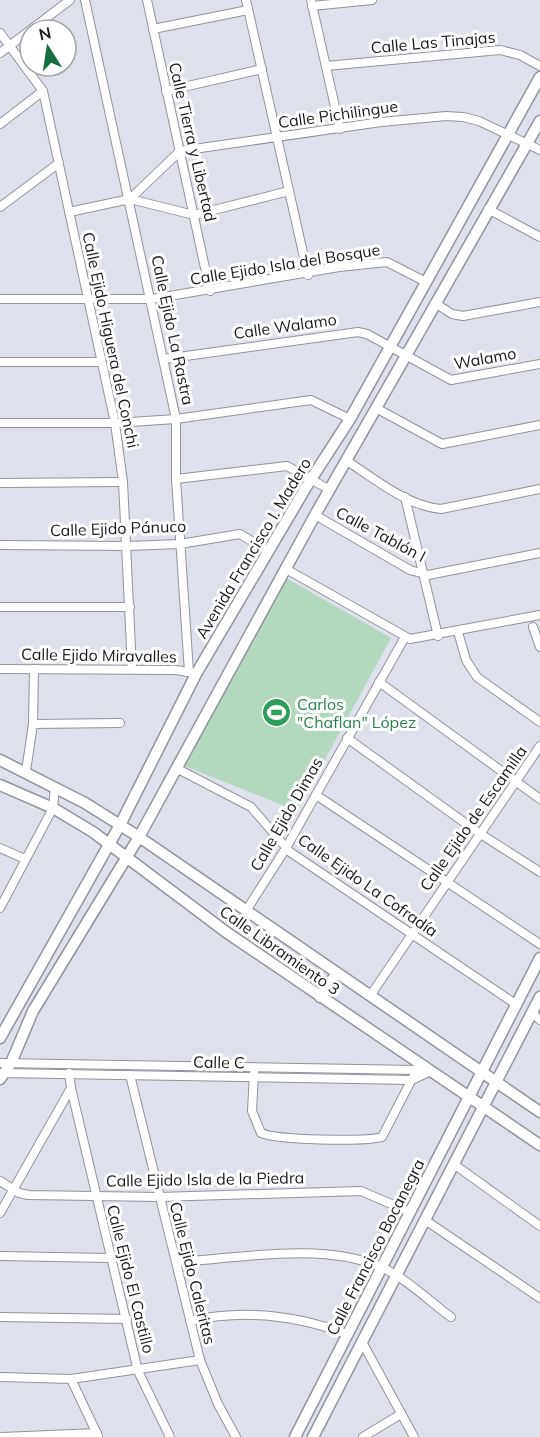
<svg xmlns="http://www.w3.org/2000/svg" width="540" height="1437" font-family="Mulish,sans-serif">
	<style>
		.green { fill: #b3d8be }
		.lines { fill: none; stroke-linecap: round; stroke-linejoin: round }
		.minor-casing { stroke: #91949e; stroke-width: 10 }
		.tertiary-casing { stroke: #91949e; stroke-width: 13 }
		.minor { stroke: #fff; stroke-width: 8 }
		.tertiary { stroke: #fff; stroke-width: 10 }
		.labels { text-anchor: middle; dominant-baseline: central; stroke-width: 6; stroke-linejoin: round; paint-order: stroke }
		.street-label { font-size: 16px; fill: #191a1e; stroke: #fff }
		.leisure-label { font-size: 16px; fill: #27864d; stroke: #fff; text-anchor: start }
	</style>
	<rect width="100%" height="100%" fill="#dee1ec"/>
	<path class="green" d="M286 578 391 638 297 811 182 765Z"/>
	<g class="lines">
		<defs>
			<g id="minor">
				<path d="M85 0 176 419V479L189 672"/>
				<path d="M147 0 210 291"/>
				<path d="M246 0 308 275"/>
				<path d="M311 0 340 129"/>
				<path d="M312 6 372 0"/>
				<path d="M153 29 248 10"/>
				<path d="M0 33 43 91 115 423 123 482 132 669"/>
				<path d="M0 53 70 0"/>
				<path d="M326 66 500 50 520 55 540 66"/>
				<path d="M166 91 262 69"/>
				<path d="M0 124 43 91"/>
				<path d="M130 199 180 151 381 122 446 116 463 117 479 121 540 150"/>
				<path d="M0 207 59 163"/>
				<path d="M488 209 540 237"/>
				<path d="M69 212 130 199 194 215 289 191"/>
				<path d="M0 299H152L339 267 387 262 426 282"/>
				<path d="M435 303 452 314 463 316 540 302"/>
				<path d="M164 359 358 332 367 334 451 380 540 364"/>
				<path d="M0 362H100"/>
				<path d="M376 408 442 444 540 425"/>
				<path d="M0 423H115L176 419 311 400 350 419"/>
				<path d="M347 461C375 479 407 506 441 509L540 489"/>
				<path d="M176 479 287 466 330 490"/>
				<path d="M0 483 123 482"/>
				<path d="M405 497 438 636"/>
				<path d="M315 515 410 570 428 575 540 553"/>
				<path d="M0 545 127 546 180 544 240 534 268 551"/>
				<path d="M286 569 410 639 540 615"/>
				<path d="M0 607H130"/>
				<path d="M533 627 540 647"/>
				<path d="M458 632 466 660 477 677 540 722"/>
				<path d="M0 669 176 670 194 673"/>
				<path d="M379 682 540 799"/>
				<path d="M33 724 120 723"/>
				<path d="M347 738 479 833 540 872"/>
				<path d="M176 768 251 807 290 852 517 1005"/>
				<path d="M26 771 33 724 34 669"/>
				<path d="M316 795 540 944"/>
				<path d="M0 848 25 859"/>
				<path d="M0 908 53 808 55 787"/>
				<path d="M246 911 286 848 405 637"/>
				<path d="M370 996 540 746"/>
				<path d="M532 1013 540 1020"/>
				<path d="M0 1063 417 1070 423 1066"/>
				<path d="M0 1073 412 1080 431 1071"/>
				<path d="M254 1073 252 1111 261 1133C276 1140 365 1142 382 1137L413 1077"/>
				<path d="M130 1075 200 1360 218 1404 236 1437"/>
				<path d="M71 1088 138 1371 170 1437"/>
				<path d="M455 1165 540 1226"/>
				<path d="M0 1181 19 1193 28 1195 159 1197 361 1191 410 1212"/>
				<path d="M0 1213 71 1088 69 1073"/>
				<path d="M425 1220 540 1298"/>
				<path d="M0 1256 110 1258"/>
				<path d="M177 1262C240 1258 322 1242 381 1267 406 1278 429 1301 451 1317"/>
				<path d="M0 1317 127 1319"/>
				<path d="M190 1321C243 1309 296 1315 347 1334"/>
				<path d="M362 1342 414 1437"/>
				<path d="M0 1377 71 1379 200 1360"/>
				<path d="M71 1379 98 1436"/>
				<path d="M2 1437 97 1433"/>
				<path d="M363 1437 401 1414"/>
			</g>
			<g id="tertiary">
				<path d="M0 760 85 803 139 837 540 1112"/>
				<path d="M0 785 53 808 93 832 226 932 540 1145"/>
				<path d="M320 997 337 973"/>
				<path d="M0 1038 120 825 196 674 308 484 350 419 540 77"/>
				<path d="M0 1079 11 1063 33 1011 139 837 315 515 540 121"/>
				<path d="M295 1437 540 958"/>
				<path d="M313 1437 540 997"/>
			</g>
		</defs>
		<use href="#minor" class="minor-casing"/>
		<use href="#tertiary" class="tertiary-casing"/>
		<use href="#minor" class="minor"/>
		<use href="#tertiary" class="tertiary"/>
	</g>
	<defs>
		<symbol id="stadium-disc" viewBox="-11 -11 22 22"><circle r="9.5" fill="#2e9e5b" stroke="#fff"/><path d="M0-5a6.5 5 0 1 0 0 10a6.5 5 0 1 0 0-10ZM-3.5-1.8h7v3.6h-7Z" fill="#fff"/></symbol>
	</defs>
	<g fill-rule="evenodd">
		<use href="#stadium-disc" x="260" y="696" width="33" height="33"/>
	</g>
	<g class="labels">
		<g class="street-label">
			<text transform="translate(433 42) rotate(-5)">Calle Las Tinajas</text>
			<text transform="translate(338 114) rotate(-8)">Calle Pichilingue</text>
			<text transform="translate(193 142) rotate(77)">Calle Tierra y Libertad</text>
			<text transform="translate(285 264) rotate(-9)">Calle Ejido Isla del Bosque</text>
			<text transform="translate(285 326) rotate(-8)">Calle Walamo</text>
			<text transform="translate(173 330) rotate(78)">Calle Ejido La Rastra</text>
			<text transform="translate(111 340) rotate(78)">Calle Ejido Higuera del Conchi</text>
			<text transform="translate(485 358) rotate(-10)">Walamo</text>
			<text transform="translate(118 528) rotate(-2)">Calle Ejido Pánuco</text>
			<text transform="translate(381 534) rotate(28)">Calle Tablón I</text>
			<text transform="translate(253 548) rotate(-59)">Avenida Francisco I. Madero</text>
			<text transform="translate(99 655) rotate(1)">Calle Ejido Miravalles</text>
			<text transform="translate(286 814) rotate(-60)">Calle Ejido Dimas</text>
			<text transform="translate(473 818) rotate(-55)">Calle Ejido de Escamilla</text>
			<text transform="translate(368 885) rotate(35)">Calle Ejido La Cofradía</text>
			<text transform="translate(280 950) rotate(35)">Calle Libramiento 3</text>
			<text transform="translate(219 1062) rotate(1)">Calle C</text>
			<text transform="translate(205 1179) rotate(-1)">Calle Ejido Isla de la Piedra</text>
			<text transform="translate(375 1247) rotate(-63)">Calle Francisco Bocanegra</text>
			<text transform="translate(193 1273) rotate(76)">Calle Ejido Caleritas</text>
			<text transform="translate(131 1279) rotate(76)">Calle Ejido El Castillo</text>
		</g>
		<g class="leisure-label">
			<text x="297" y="704">Carlos<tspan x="297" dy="18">"Chaflan" López</tspan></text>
		</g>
	</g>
	<g transform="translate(48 48) rotate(348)"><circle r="28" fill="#ffffff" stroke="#a3a3a5" stroke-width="1.5"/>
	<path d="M0-4.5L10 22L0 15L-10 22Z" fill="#166d40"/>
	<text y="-9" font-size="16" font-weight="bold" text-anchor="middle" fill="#191a1e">N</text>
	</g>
</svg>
